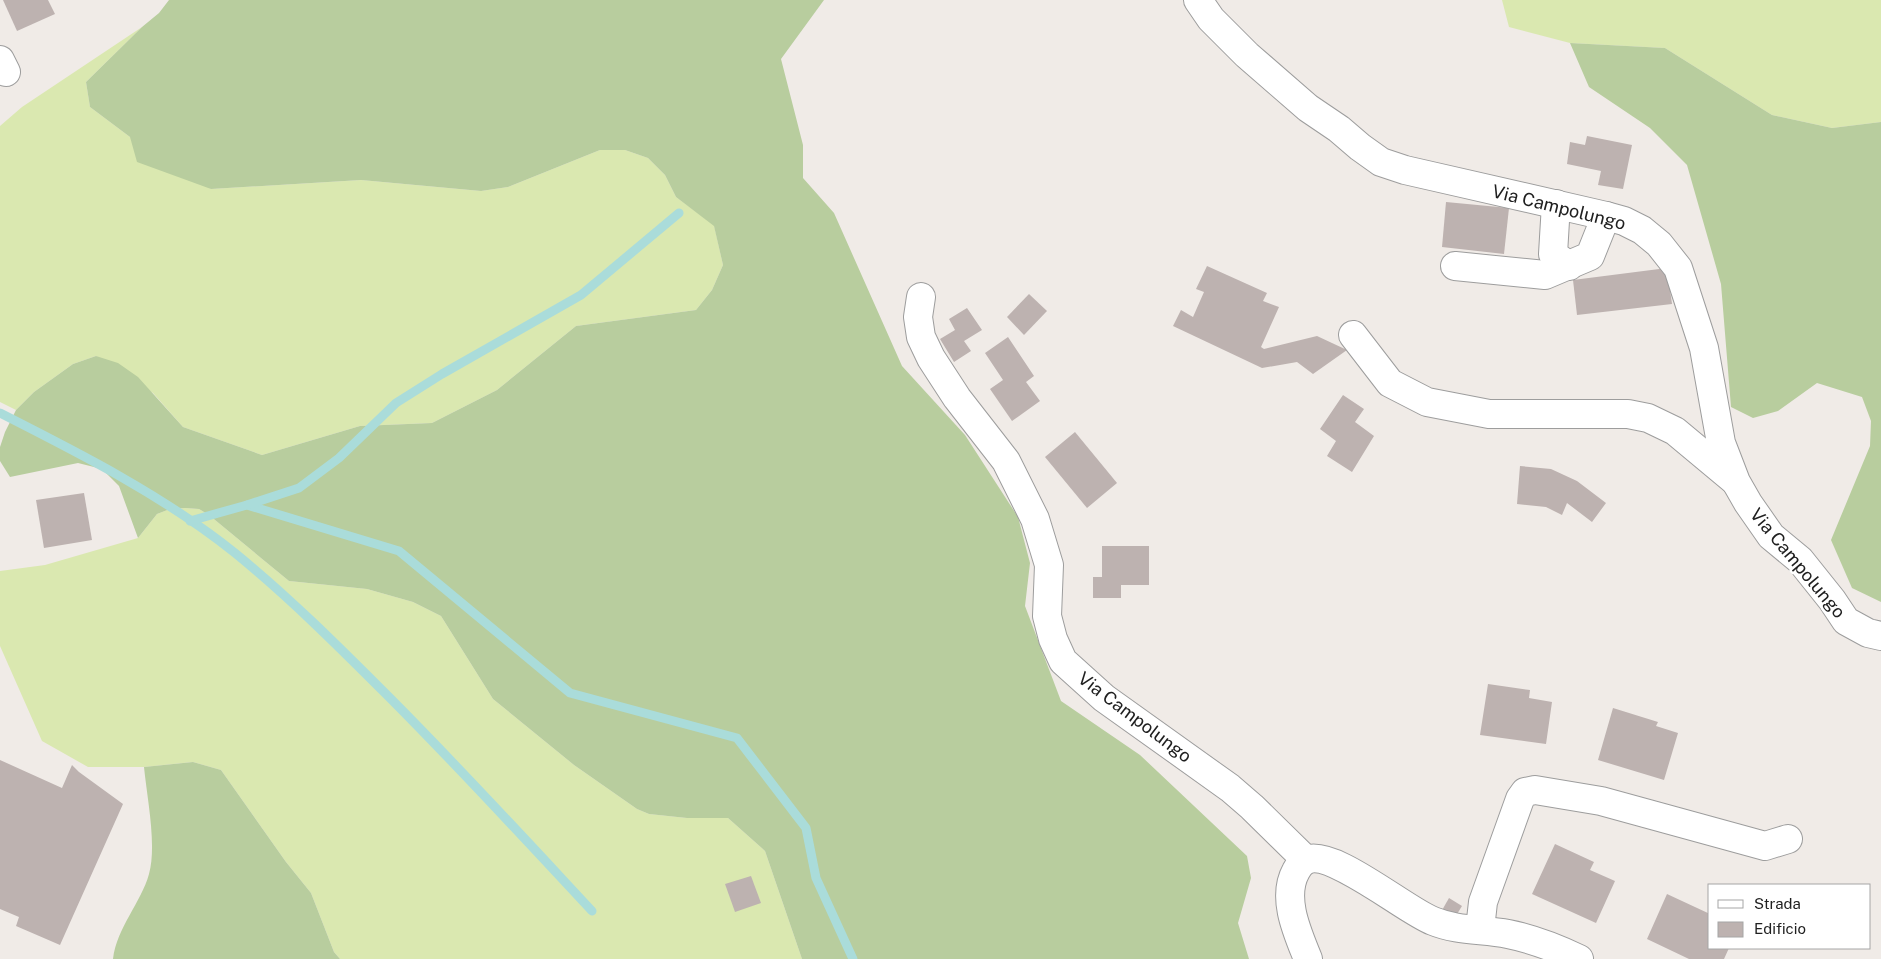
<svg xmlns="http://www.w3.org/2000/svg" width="1881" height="959" font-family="'Public Sans',sans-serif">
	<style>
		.grass { fill: #dae8b0 }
		.forest { fill: #b8cd9e }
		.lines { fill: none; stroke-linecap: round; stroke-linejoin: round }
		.stream { stroke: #aadcda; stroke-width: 9 }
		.building { fill: #bdb2b0 }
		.minor-casing { stroke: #9d9d9d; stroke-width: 30 }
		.minor { stroke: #fff; stroke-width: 28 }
		.labels { text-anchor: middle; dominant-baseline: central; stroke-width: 5; stroke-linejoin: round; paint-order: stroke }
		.street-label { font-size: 18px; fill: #202020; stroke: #fff }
	</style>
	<rect width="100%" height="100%" fill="#f0ebe7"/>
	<g class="grass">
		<path d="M1502 0H1881V122L1832 128 1772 115 1665 48 1570 43 1509 27Z"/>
		<path d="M142 27 86 82 90 107 130 137 211 189 361 180 481 191 508 187 600 150H625L648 158 665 175 676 197 714 225 723 265 712 290 696 310 576 326 497 390 432 423 360 426 262 455 183 427 153 393 96 356 73 364 34 392 16 410 0 402V126L22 107Z"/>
		<path d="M185 508 199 509 209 515 289 581 367 589 413 602 441 616 493 699 574 765 637 809 649 814 687 818H728L765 851 802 959H340L334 952 311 893 286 862 221 770 193 762 144 767H88L42 741 0 646V571L45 565 138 538 157 514 170 509Z"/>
	</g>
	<g class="forest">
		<path d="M169 0H824L781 59 803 145V178L834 213 902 366 965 435 1018 517 1030 563 1025 606 1061 701 1140 755 1247 856 1251 878 1238 923 1249 959H802L765 851 728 818H687L649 814 637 809 574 765 493 699 441 616 413 602 367 589 289 581 209 515 199 509 185 508 170 509 157 514 138 538 119 486 102 469 78 463 10 477 0 461V447L5 432 16 410 34 392 73 364 96 356 118 363 138 377 183 427 262 455 360 426 432 423 497 390 576 326 696 310 712 290 723 265 714 226 676 197 665 175 648 158 625 150H600L508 187 481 191 361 180 211 189 137 162 130 137 90 107 86 82 142 27 159 13Z"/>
		<path d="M1570 43 1665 48 1772 115 1832 128 1881 122V602L1852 588 1831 540 1870 446 1871 421 1862 397 1817 383 1778 411 1753 418 1731 407 1721 284 1687 165 1650 128 1589 87Z"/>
		<path d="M193 762 221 770 286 862 311 893 334 952 340 959H113C117 927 141 903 149 874 157 845 147 798 144 767Z"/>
	</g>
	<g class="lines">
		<g class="stream">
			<path d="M0 413C81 454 164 496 235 553 289 597 338 646 387 695 457 765 524 838 592 911"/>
			<path d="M247 505 399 551 570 693 737 738 806 828 816 878 853 959"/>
			<path d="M190 521 247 505 299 488 339 458 396 403 442 374 581 295 679 213"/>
		</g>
	</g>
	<g class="building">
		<path d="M3 0H48L55 14 17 31Z"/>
		<path d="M1587 136 1632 145 1623 189 1598 185 1601 171 1567 164 1570 142 1585 145Z"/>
		<path d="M1446 202 1509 208 1504 254 1442 247Z"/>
		<path d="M1207 266 1267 293 1263 301 1279 307 1261 347 1264 349 1317 336 1347 350 1313 374 1297 362 1262 368 1173 326 1181 310 1193 317 1204 292 1196 289Z"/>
		<path d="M1667 268 1672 304 1577 315 1573 280Z"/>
		<path d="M1029 294 1047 311 1024 335 1007 317Z"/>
		<path d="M967 308 982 330 964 341 971 351 954 362 940 339 955 330 949 319Z"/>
		<path d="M1008 337 1034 376 1026 382 1040 401 1012 421 990 389 1003 380 985 353Z"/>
		<path d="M1343 395 1364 409 1355 422 1374 436 1352 472 1327 456 1336 441 1320 429Z"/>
		<path d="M1075 432 1117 483 1087 508 1045 457Z"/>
		<path d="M1520 466 1551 469 1577 481 1606 503 1592 522 1567 503 1562 515 1546 507 1517 504Z"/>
		<path d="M84 493 92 540 44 548 36 500Z"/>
		<path d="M1102 546H1149V585H1121V598H1093V577H1102Z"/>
		<path d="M1488 684 1530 690 1529 698 1552 702 1546 744 1480 735Z"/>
		<path d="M1613 708 1658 722 1656 726 1678 733 1664 780 1598 760Z"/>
		<path d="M0 760 62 788 72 765 79 772 123 804 60 945 16 926 19 917 0 909Z"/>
		<path d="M1555 844 1594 862 1590 870 1615 881 1596 923 1532 894Z"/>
		<path d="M751 876 761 903 735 912 725 884Z"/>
		<path d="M1667 894 1710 914V948H1729L1724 959H1689L1647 939Z"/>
		<path d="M1449 898 1462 906 1454 919 1441 912Z"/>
	</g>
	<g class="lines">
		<defs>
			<g id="minor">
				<path d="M1198 0 1211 19 1247 55 1308 108 1339 129 1360 147 1381 162 1405 170 1606 216 1624 221 1642 230 1659 244 1678 268 1704 348 1721 443 1736 482 1748 503 1771 536 1800 560 1832 600 1846 621 1868 633 1881 636"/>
				<path d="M0 60 6 72"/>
				<path d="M1556 204 1553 254 1569 266"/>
				<path d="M1455 266 1545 275 1590 256 1606 216"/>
				<path d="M921 297 918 317 921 337 931 358 957 398 1006 461 1035 519 1049 565 1047 616 1053 639 1063 661 1104 698 1230 788 1252 807 1306 860"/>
				<path d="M1353 335 1390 383 1427 402 1489 414H1628L1648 418 1675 431 1735 481"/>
				<path d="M1480 929 1483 902 1520 799 1525 792 1535 790 1601 801 1765 846 1788 839"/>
				<path d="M1308 959C1298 934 1281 898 1296 871 1298 867 1300 863 1306 860 1332 848 1406 911 1433 921 1457 931 1483 929 1508 934 1533 939 1556 948 1579 959"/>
			</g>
		</defs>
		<use href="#minor" class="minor-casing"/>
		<use href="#minor" class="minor"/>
	</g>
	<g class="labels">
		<g class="street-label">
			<text transform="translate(1559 207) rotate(14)">Via Campolungo</text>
			<text transform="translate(1798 563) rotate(50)">Via Campolungo</text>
			<text transform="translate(1135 717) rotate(37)">Via Campolungo</text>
		</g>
	</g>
	<rect x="1708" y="884" width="162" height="65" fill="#ffffff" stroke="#a6a6a6"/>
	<rect x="1718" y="900" width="25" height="8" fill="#ffffff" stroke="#a6a6a6"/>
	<text x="1754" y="909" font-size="15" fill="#202020">Strada</text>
	<rect x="1718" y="922" width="25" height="15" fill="#bdb2b0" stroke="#a6a6a6"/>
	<text x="1754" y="934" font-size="15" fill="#202020">Edificio</text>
</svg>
